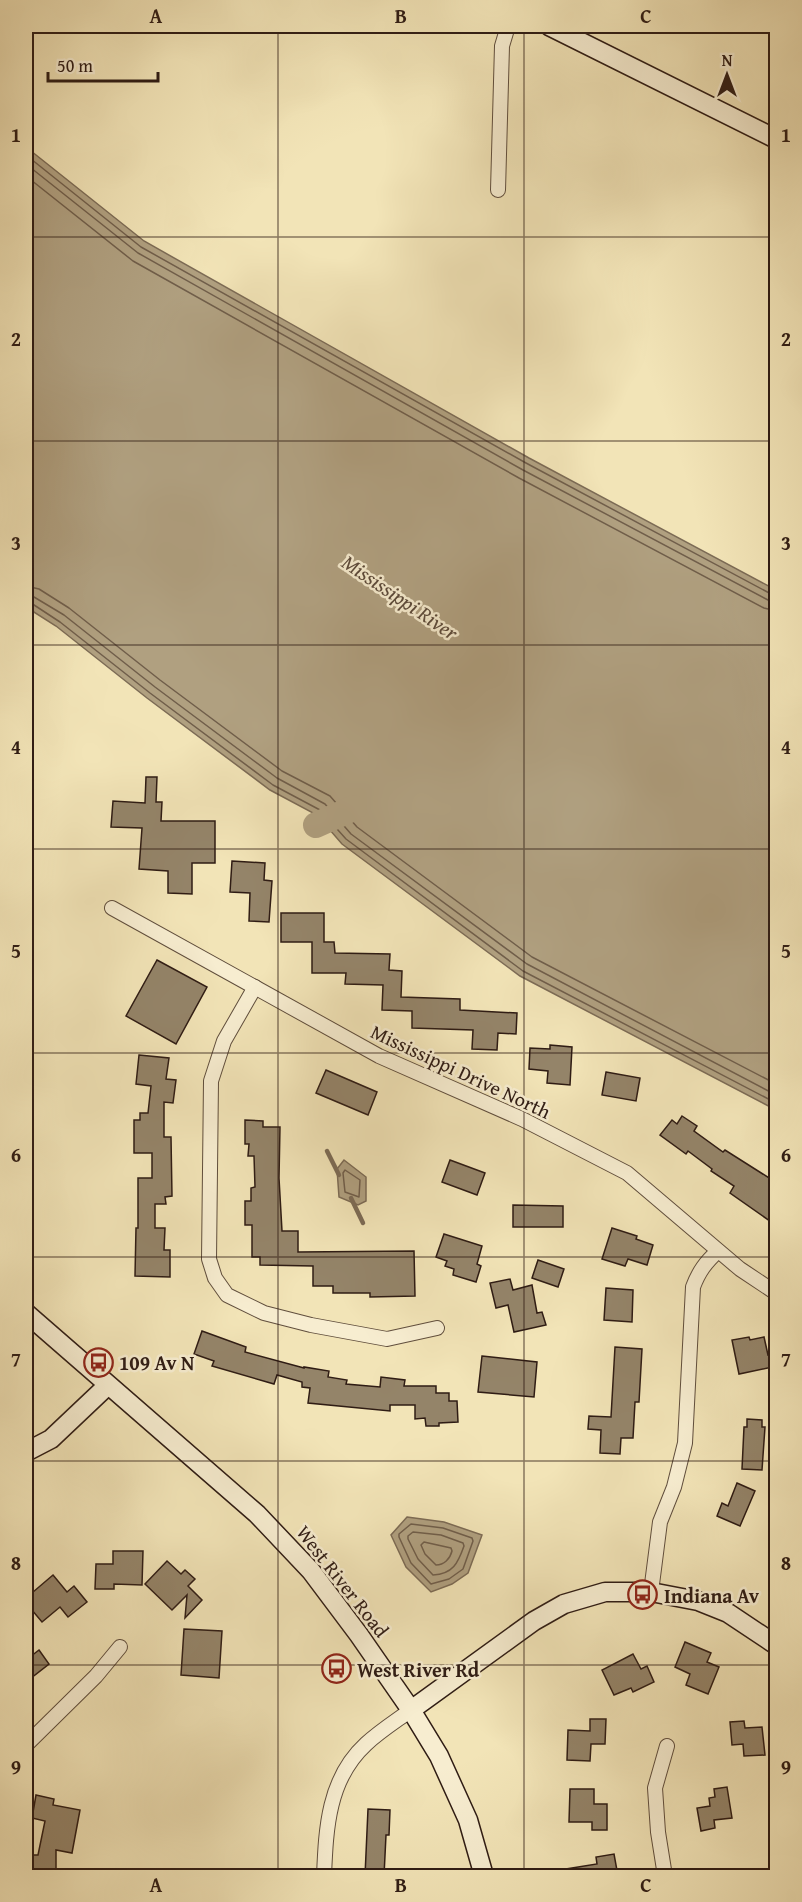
<svg xmlns="http://www.w3.org/2000/svg" width="802" height="1902" font-family="'Gentium Book Plus',serif">
	<style>
		.water { fill: #b0a080; stroke: #7c6b55; stroke-width: 1.5 }
		.lines { fill: none; stroke-linecap: round; stroke-linejoin: round }
		.shore { stroke: #705e4a; stroke-width: 1.5 }
		.stream { stroke: #7c6b55; stroke-width: 4.5 }
		.river { stroke: #b0a080; stroke-width: 26 }
		.building { fill: #948469; stroke: #2f1c14; stroke-width: 1.5 }
		.street-casing { stroke: #604e3d; stroke-width: 16 }
		.secondary-casing { stroke: #2f1c14; stroke-width: 21 }
		.street { stroke: #f7edd0; stroke-width: 14 }
		.secondary { stroke: #f7edd0; stroke-width: 18 }
		.grid { fill: none; stroke: #2f1c14; stroke-width: 1.5; stroke-opacity: 0.55 }
		.labels { text-anchor: middle; dominant-baseline: central; stroke-width: 5; stroke-linejoin: round; paint-order: stroke }
		.street-label { font-size: 20px; fill: #2f1c14; stroke: #f7edd0 }
		.poi-label { font-size: 20px; font-weight: bold; fill: #2f1c14; stroke: #f7edd0; text-anchor: start }
		.water-label { font-size: 21px; font-style: italic; fill: #5c4a3a; stroke: #f7edd0 }
		.neatline { fill: none; stroke: #2f1c14; stroke-width: 2 }
		.grid-label { font-size: 20px; text-anchor: middle; font-weight: bold; fill: #2f1c14 }
	</style>
	<rect width="100%" height="100%" fill="#f2e4b7"/>
	<filter id="stains"><feTurbulence type="fractalNoise" baseFrequency=".00333" numOctaves="4"/><feColorMatrix values="0 0 0 0 .2 0 0 0 0 .09 0 0 0 0 .02 0 0 0 .5 -.17"/></filter>
	<radialGradient id="worn" r=".72"><stop offset=".6" stop-color="#630" stop-opacity="0"/><stop offset="1" stop-color="#630" stop-opacity=".3"/></radialGradient>
	<g class="water">
		<path d="M26 147 144 241 529 458 776 590V1110L520 976 342 844 317 815 270 790 147 698 56 626 26 607Z"/>
		<path d="M344 1160 366 1177V1201L358 1205 339 1197 337 1169Z"/>
		<path d="M407 1517 444 1522 482 1535 468 1573 452 1584 431 1592 406 1567 391 1535Z"/>
	</g>
	<g class="lines">
		<g class="shore">
			<path d="M26 155 141 247 526 463 771 594 776 595"/>
			<path d="M26 164 138 253 523 470 768 600 776 602"/>
			<path d="M26 176 133 261 519 478 764 608 776 611"/>
			<path d="M26 586 39 589 69 608 160 680 282 771 330 796 357 827 532 957 776 1084"/>
			<path d="M26 595 34 597 64 615 155 687 277 778 325 804 351 834 527 964 776 1095"/>
			<path d="M26 602 31 603 60 622 150 693 273 785 320 810 346 839 523 971 776 1103"/>
			<path d="M345 1170 360 1180 359 1197 345 1192 343 1173Z"/>
			<path d="M411 1524 443 1528 472 1538 473 1541 463 1569 449 1579 431 1584 411 1563 399 1537V1534Z"/>
			<path d="M413 1532 441 1535 463 1543 464 1546C458 1563 453 1574 433 1575L418 1559 408 1539V1536Z"/>
			<path d="M424 1542 451 1548 452 1551C450 1559 444 1565 436 1565L425 1554 421 1545Z"/>
		</g>
		<g class="stream">
			<path d="M327 1151 339 1175"/>
			<path d="M351 1198 363 1223"/>
		</g>
		<path class="river" d="M316 825 354 808"/>
	</g>
	<g class="building">
		<path d="M146 777H157L156 802H162L161 821H215V863H192V894L168 893V871L139 869 142 828 111 827 113 801 145 803Z"/>
		<path d="M232 861 265 863 264 880 272 881 269 922 249 921 250 893 230 892Z"/>
		<path d="M281 913H324V942H334L335 953 390 954 389 970 402 971 401 997 460 999V1010L517 1013 516 1034 498 1033 497 1050 472 1049 473 1030 412 1028V1011L382 1010 383 985 345 984 346 973H312V942H281Z"/>
		<path d="M157 960 207 987 176 1044 126 1016Z"/>
		<path d="M550 1045 572 1047 570 1085 547 1083 548 1071 529 1069 530 1048 550 1049Z"/>
		<path d="M139 1055 169 1058 166 1079 176 1080 173 1103 164 1102V1137H171L172 1196 165 1197 166 1204H155V1228H165L164 1250H170V1277L135 1276 136 1228H138V1178H152V1153H134V1120H140V1113H148L151 1086 136 1084Z"/>
		<path d="M326 1070 377 1092 368 1115 316 1093Z"/>
		<path d="M606 1072 640 1078 636 1101 602 1095Z"/>
		<path d="M682 1116 697 1126 694 1131 723 1152 725 1150 777 1183V1226L730 1193 734 1186 711 1171 712 1169 688 1151 686 1154 660 1135 672 1120 677 1124Z"/>
		<path d="M245 1120 263 1121V1127H280L279 1178 282 1231H298V1252L414 1251 415 1296 370 1297V1293H333V1286H313V1266L260 1265V1257H252V1225H245V1201H251V1188L255 1187 254 1156H248L249 1144H245Z"/>
		<path d="M450 1160 485 1173 477 1195 442 1182Z"/>
		<path d="M513 1205 563 1206V1227H513Z"/>
		<path d="M612 1228 637 1236 636 1239 653 1245 647 1265 628 1259 625 1266 602 1259Z"/>
		<path d="M444 1234 482 1246 477 1264 481 1266 476 1282 453 1275 454 1269 445 1266 447 1261 436 1257Z"/>
		<path d="M538 1260 564 1269 558 1287 532 1278Z"/>
		<path d="M510 1279 513 1290 532 1285 537 1313 542 1312 546 1325 514 1332 508 1305 496 1308 490 1283Z"/>
		<path d="M606 1288 633 1290 632 1322 604 1320Z"/>
		<path d="M202 1331 246 1347 245 1352 304 1368V1367L329 1371 328 1377 347 1380 346 1384 380 1387 381 1377 405 1380 404 1386H436V1393H449V1401H457L458 1422 439 1423V1426H426L425 1418 415 1419V1405H390V1411L308 1403 310 1388 302 1387V1382L277 1375 274 1384 212 1366 214 1361 194 1354Z"/>
		<path d="M749 1337 750 1340 764 1337 768 1355 777 1353V1366L739 1374 732 1340Z"/>
		<path d="M615 1347 642 1349 639 1402H635L633 1438H621L620 1454 600 1453 601 1430 588 1429 589 1416 611 1417Z"/>
		<path d="M482 1356 537 1362 534 1397 478 1392Z"/>
		<path d="M747 1419 762 1420V1427H765L762 1470 742 1469 744 1427H747Z"/>
		<path d="M737 1483 755 1491 740 1526 717 1516 722 1503 728 1506Z"/>
		<path d="M113 1551H143L142 1585 114 1584V1589H95L96 1564H113Z"/>
		<path d="M167 1561 181 1574 185 1570 195 1579 188 1586 202 1600 185 1618 187 1595 172 1610 145 1584Z"/>
		<path d="M53 1575 67 1592 74 1586 87 1602 68 1617 60 1607 42 1622 26 1603V1598Z"/>
		<path d="M184 1629 222 1631 219 1678 181 1675Z"/>
		<path d="M685 1642 711 1653 707 1662 719 1667 708 1694 686 1685 690 1674 675 1667Z"/>
		<path d="M39 1650 49 1664 26 1682V1660Z"/>
		<path d="M633 1654 641 1669 647 1666 654 1682 633 1692 631 1688 614 1695 602 1670Z"/>
		<path d="M590 1719H606L605 1744H591L590 1761 567 1760 568 1730 590 1731Z"/>
		<path d="M744 1721 745 1728 762 1727 765 1755 744 1756 743 1744 732 1745 730 1722Z"/>
		<path d="M727 1787 732 1818 714 1820 715 1828 701 1831 697 1808 710 1806 709 1798 715 1797 714 1789Z"/>
		<path d="M570 1789H594V1804H607V1830H592V1822H569Z"/>
		<path d="M36 1795 54 1799 53 1805 80 1810 72 1853 56 1850V1876H26V1855H38L45 1821 32 1818Z"/>
		<path d="M368 1809 390 1810 389 1835H386L384 1876H365Z"/>
		<path d="M614 1854 618 1876H560V1870L597 1864 596 1857Z"/>
	</g>
	<g class="lines">
		<defs>
			<g id="street">
				<path d="M498 190 502 46 508 26"/>
				<path d="M112 908 379 1056 522 1119 627 1173 740 1269 776 1293"/>
				<path d="M255 987 224 1041 211 1081 209 1259 215 1278 227 1295 264 1313 311 1325 387 1339 437 1328"/>
				<path d="M651 1592 660 1522 674 1487 685 1443 693 1287C699 1271 706 1262 718 1251"/>
				<path d="M26 1745 96 1676 120 1647"/>
				<path d="M324 1876C326 1828 328 1779 366 1744 380 1731 396 1721 411 1710"/>
				<path d="M665 1876 658 1832 655 1788 667 1746"/>
			</g>
			<g id="secondary">
				<path d="M549 26 776 139"/>
				<path d="M26 1313 257 1514 311 1571 359 1635 411 1710 439 1756 468 1820 484 1876"/>
				<path d="M26 1452 51 1439 107 1386"/>
				<path d="M411 1710 534 1621 564 1604 605 1592H651L698 1601 728 1613 776 1645"/>
			</g>
		</defs>
		<use href="#street" class="street-casing"/>
		<use href="#secondary" class="secondary-casing"/>
		<use href="#street" class="street"/>
		<use href="#secondary" class="secondary"/>
	</g>
	<path class="grid" d="M278 26V1876M524 26V1876M26 237H776M26 441H776M26 645H776M26 849H776M26 1053H776M26 1257H776M26 1461H776M26 1665H776"/>
	<defs>
		<symbol id="bus-ring" viewBox="-11 -11 22 22"><circle r="9.5" fill="#f7edd0" stroke="#8f2418" stroke-width="1.5"/><path d="M-5-6H5V4H4V6H2V4H-2V6H-4V4H-5ZM-3.5-4V0h7V-4ZM-3.5 1.2v1.5H-2V1.2ZM2 1.2v1.5H3.5V1.2Z" fill="#8f2418"/></symbol>
	</defs>
	<g fill-rule="evenodd">
		<use href="#bus-ring" x="82" y="1346" width="33" height="33"/>
		<use href="#bus-ring" x="626" y="1578" width="33" height="33"/>
		<use href="#bus-ring" x="320" y="1652" width="33" height="33"/>
	</g>
	<g class="labels">
		<g class="street-label">
			<text transform="translate(461 1071) rotate(25)">Mississippi Drive North</text>
			<text transform="translate(343 1581) rotate(52)">West River Road</text>
		</g>
		<g class="poi-label">
			<text x="119" y="1362">109 Av N</text>
			<text x="664" y="1595">Indiana Av</text>
			<text x="357" y="1669">West River Rd</text>
		</g>
		<g class="water-label">
			<text transform="translate(400 597) rotate(34)">Mississippi River</text>
		</g>
	</g>
	<rect width="802" height="1902" fill="none" stroke="#f2e4b7" stroke-width="66"/>
	<g transform="translate(727 75)" stroke="#f7edd0" stroke-width="4.5" paint-order="stroke">
	<path d="M0-4.5L10 22L0 15L-10 22Z" fill="#2f1c14"/>
	<text y="-9" font-size="16" font-weight="bold" text-anchor="middle" fill="#2f1c14">N</text>
	</g>
	<path d="M48 72v9h110v-9" fill="none" stroke="#2f1c14" stroke-width="3"/>
	<text x="57" y="72" font-size="18" fill="#2f1c14" stroke="#f7edd0" stroke-width="4.5" paint-order="stroke">50 m</text>
	<rect x="33" y="33" width="736" height="1836" class="neatline"/>
	<g class="grid-label">
		<text x="156" y="23">A</text>
		<text x="401" y="23">B</text>
		<text x="646" y="23">C</text>
		<text x="16" y="142">1</text>
		<text x="786" y="142">1</text>
		<text x="16" y="346">2</text>
		<text x="786" y="346">2</text>
		<text x="16" y="550">3</text>
		<text x="786" y="550">3</text>
		<text x="16" y="754">4</text>
		<text x="786" y="754">4</text>
		<text x="16" y="958">5</text>
		<text x="786" y="958">5</text>
		<text x="16" y="1162">6</text>
		<text x="786" y="1162">6</text>
		<text x="16" y="1366">7</text>
		<text x="786" y="1366">7</text>
		<text x="16" y="1570">8</text>
		<text x="786" y="1570">8</text>
		<text x="16" y="1774">9</text>
		<text x="786" y="1774">9</text>
		<text x="156" y="1892">A</text>
		<text x="401" y="1892">B</text>
		<text x="646" y="1892">C</text>
	</g>
	<rect width="100%" height="100%" filter="url(#stains)"/>
	<rect width="100%" height="100%" fill="url(#worn)"/>
</svg>
